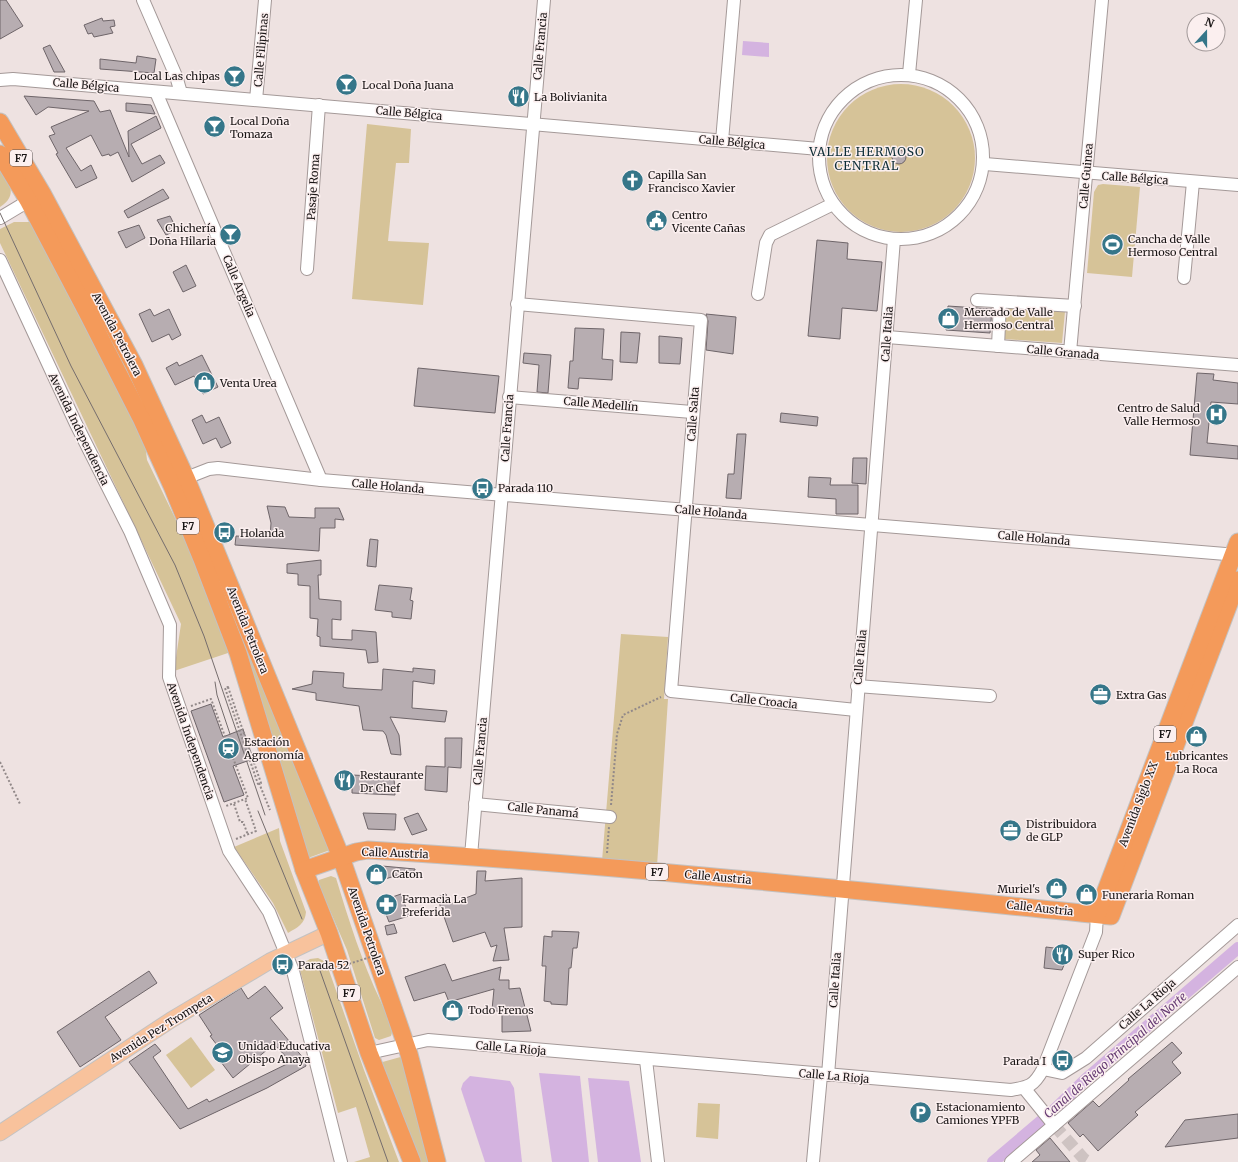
<svg xmlns="http://www.w3.org/2000/svg" width="1238" height="1162" font-family="Merriweather,serif">
	<style>
		.green { fill: #d6c398 }
		.water { fill: #d4b3e0 }
		.lines { fill: none; stroke-linecap: round; stroke-linejoin: round }
		.canal { stroke: #d4b3e0; stroke-width: 12 }
		.building { fill: #b7adb1; stroke: #6e6569 }
		.minor-tunnel { stroke: #cec3c2; stroke-width: 12; stroke-dasharray: 12 6; stroke-linecap: butt }
		.minor-casing { stroke: #a49998; stroke-width: 14 }
		.major-casing { stroke: #c3c2c2; stroke-width: 17 }
		.highway-casing { stroke: #c3c2c2; stroke-width: 19 }
		.path { stroke: #928989; stroke-width: 2; stroke-dasharray: 2 2; stroke-linecap: butt }
		.minor { stroke: #fff; stroke-width: 12 }
		.major { stroke: #f8c29c; stroke-width: 15 }
		.highway { stroke: #f49a5a; stroke-width: 17 }
		.tram { stroke: #756d6d; stroke-width: 1 }
		.path-bridge { stroke: #928989; stroke-width: 2; stroke-dasharray: 2 2; stroke-linecap: butt }
		.labels { text-anchor: middle; dominant-baseline: central; stroke-width: 3; stroke-linejoin: round; paint-order: stroke }
		.shield { fill: #fbefef; stroke: #5d5656; stroke-width: 1 }
		.shield-label { font-size: 10px; font-weight: bold; fill: #191515 }
		.street-label { font-size: 11px; fill: #191515; stroke: #fbefef }
		.poi-label { font-size: 11px; fill: #191515; stroke: #fbefef; text-anchor: start }
		.neighbourhood-label { font-size: 12px; letter-spacing: 1px; fill: #0e2e37; stroke: #fbefef }
		.water-label { font-size: 12px; font-style: italic; fill: #653a73; stroke: #fbefef }
	</style>
	<rect width="100%" height="100%" fill="#eee2e1"/>
	<g class="green">
		<circle cx="901" cy="158" r="74"/>
		<path d="M367 124 411 129 409 163H396L388 241 429 243 423 305 352 299Z"/>
		<path d="M0 167C9 182 19 195 0 207Z"/>
		<path d="M1103 184 1140 187 1132 277 1087 273 1094 192 1098 185Z"/>
		<path d="M41 205 123 360 177 473 330 850 308 858 254 681Z"/>
		<path d="M14 222H30L145 443 147 460 190 549 231 652 174 671 181 624 0 243V229Z"/>
		<path d="M1006 306 1065 311 1062 343 1004 339Z"/>
		<path d="M621 634 668 637 664 699H668L657 866 602 861Z"/>
		<path d="M279 828 280 841 306 912C305 924 298 927 288 933L273 903 234 847Z"/>
		<path d="M331 876 336 878C349 921 362 962 381 1002 385 1012 395 1026 391 1036L379 1040 375 1038 347 950 318 883 319 880Z"/>
		<path d="M318 958 326 962 364 1070 399 1162H354L370 1157 356 1107 338 1113 299 966 310 959Z"/>
		<path d="M191 1037 215 1070 191 1088 166 1055Z"/>
		<path d="M404 1056 429 1162H417L379 1063Z"/>
		<path d="M698 1103 720 1104 718 1139 696 1137Z"/>
	</g>
	<g class="water">
		<path d="M743 41 769 43V57L742 55Z"/>
		<path d="M539 1073 580 1076 589 1162H552Z"/>
		<path d="M470 1076 510 1081 514 1088 522 1162H485L461 1089 463 1083Z"/>
		<path d="M588 1078 629 1081 641 1162H598Z"/>
	</g>
	<g class="lines">
		<path class="canal" d="M993 1162 1053 1111 1086 1079 1238 948"/>
	</g>
	<g class="building">
		<path d="M0 0H6L23 26 0 39Z"/>
		<path d="M102 18 103 21 114 20 115 26 110 27 113 33 94 37 92 33 88 34 84 25Z"/>
		<path d="M50 45 65 72H54L43 48Z"/>
		<path d="M137 56 156 59 154 73 100 69V59L136 63Z"/>
		<path d="M24 96 94 101 100 112 110 110 129 157 128 131 156 116 161 128 131 144 142 164 160 155 165 163 132 182 118 152 110 156 109 154 102 156 91 135 66 148 81 171 91 165 97 178 76 188 56 154 58 153 49 136 55 134 51 127 89 111 48 107 36 115Z"/>
		<path d="M126 103 151 105 155 114 126 111Z"/>
		<circle cx="899" cy="157" r="7"/>
		<path d="M163 189 169 198 128 218 124 211Z"/>
		<path d="M170 216 177 230 166 235 157 220Z"/>
		<path d="M139 225 145 238 126 248 118 232Z"/>
		<path d="M817 240 848 243 847 259 882 262 877 311 842 308 840 339 808 336Z"/>
		<path d="M186 265 196 286 183 292 173 272Z"/>
		<path d="M948 306 992 309 990 333 946 330Z"/>
		<path d="M150 309 154 316 169 309 181 335 172 340 169 334 152 342 139 314Z"/>
		<path d="M706 314 736 317 733 354 706 350 708 321Z"/>
		<path d="M575 328 604 329 602 359 613 360 612 380 579 378 578 389 568 388 570 361H573Z"/>
		<path d="M621 332 640 333 637 363 620 362Z"/>
		<path d="M659 336 682 338 680 364 659 363Z"/>
		<path d="M524 353 551 355 548 393 537 392 539 365 523 363Z"/>
		<path d="M202 355 218 387 203 394 194 376 175 385 166 368 177 362 179 366Z"/>
		<path d="M418 368 499 376 495 413 414 406Z"/>
		<path d="M1197 373 1214 374 1213 380 1238 383V404L1211 402 1207 443 1238 446V459L1190 455Z"/>
		<path d="M781 413 818 417 817 426 780 422Z"/>
		<path d="M202 415 206 423 219 417 231 443 221 448 216 438 203 444 192 420Z"/>
		<path d="M737 434H746L741 499 726 498 728 474H734Z"/>
		<path d="M853 458H867L866 484 852 483Z"/>
		<path d="M809 477 831 478 830 485H858V514H836V499L808 497Z"/>
		<path d="M267 506 285 507 289 517 315 518V508H339L344 520 335 519V528H320L319 551 235 545 236 536 270 538 271 523Z"/>
		<path d="M370 539 378 540 376 567 367 566Z"/>
		<path d="M321 560V575H318L319 599 341 601V620L332 619V639L352 640V630L376 632 378 662 368 663 366 650 320 646V637L317 636 318 619 310 618V586L298 585V574L287 573V564Z"/>
		<path d="M379 585 412 588 410 600 413 601 411 619 392 617V612L375 610Z"/>
		<path d="M413 668 435 670 434 684 413 681 412 708 447 711 445 722 390 717 399 735 401 755 391 754 386 735 383 731 363 730 359 706 316 700V693L292 689 312 684 313 671 344 673 343 687 347 688 382 690 383 669 413 672Z"/>
		<path d="M211 704 223 737 243 729 253 759 233 766 244 795 224 802 191 711Z"/>
		<path d="M445 738H462L461 768 448 767 447 792 425 790 426 766 445 767Z"/>
		<path d="M352 775 394 777 395 795 352 793Z"/>
		<path d="M363 813 396 814 395 830 368 829Z"/>
		<path d="M418 813 427 830 412 835 404 818Z"/>
		<path d="M382 866 415 869V870L375 882 374 871 377 867Z"/>
		<path d="M477 871H486L485 881 522 878V927L504 928 509 960 493 961 497 945 491 947 485 932 453 942 437 897 446 894 450 904 476 894Z"/>
		<path d="M401 894 409 916 389 922 381 901Z"/>
		<path d="M394 924 397 933 387 935 385 926Z"/>
		<path d="M552 931 579 932 577 948H573L571 968H569L567 1005 551 1004V1002L544 1001 546 966H542L544 936 552 937Z"/>
		<path d="M1046 947 1070 950 1062 970 1044 968Z"/>
		<path d="M445 964 452 981 501 967 499 980H509V989L520 988 531 1031 502 1032V1012L492 1010 494 989 449 1002 445 992 414 1001 405 977Z"/>
		<path d="M149 971 157 983 105 1017 121 1040 80 1067 57 1032Z"/>
		<path d="M265 986 283 1008 270 1018 304 1059 306 1066 267 1088 180 1129 129 1062 155 1044 161 1051 153 1057 188 1109 207 1099 209 1102 291 1062 274 1044 233 1078 221 1062 227 1058 210 1036 212 1035 199 1015 241 988 248 999Z"/>
		<path d="M1172 1042 1182 1053 1172 1062 1181 1073 1135 1112 1138 1115 1098 1151 1083 1134 1080 1137 1068 1123 1093 1101 1099 1107 1129 1080 1128 1079Z"/>
		<path d="M1238 1114V1138L1165 1147 1185 1120Z"/>
		<path d="M1050 1138 1070 1162H1032L1040 1155 1036 1150Z"/>
	</g>
	<g class="lines">
		<path class="minor-tunnel" d="M1054 1125 1084 1159 1089 1162"/>
		<defs>
			<g id="minor">
				<path d="M143 0 176 76 181 93"/>
				<path d="M909 74 916 0"/>
				<circle cx="901" cy="157" r="82"/>
				<path d="M0 80 13 79 819 149"/>
				<path d="M156 92 321 480"/>
				<path d="M256 100 265 0"/>
				<path d="M722 141 734 0"/>
				<path d="M985 164 1238 185"/>
				<path d="M0 218 35 197"/>
				<path d="M0 260 76 424 130 531 170 625 169 677 229 851 269 912 293 971 341 1162"/>
				<path d="M307 269 319 105"/>
				<path d="M1184 278 1193 182"/>
				<path d="M758 294 766 243 770 235 833 204"/>
				<path d="M977 300 1075 306"/>
				<path d="M517 304 701 320 671 691 856 710"/>
				<path d="M887 337 1238 365"/>
				<path d="M998 346 1000 302"/>
				<path d="M1070 352 1102 0"/>
				<path d="M509 397 692 412"/>
				<path d="M186 478 209 469 218 468 321 480 1238 555"/>
				<path d="M857 686 990 696"/>
				<path d="M475 804 610 817"/>
				<path d="M471 856 544 0"/>
				<path d="M369 1053 428 1040 1011 1090C1029 1087 1034 1086 1043 1069L1096 932 1097 914"/>
				<path d="M646 1060 658 1162"/>
				<path d="M1043 1069 1062 1073 1086 1058 1238 925"/>
				<path d="M828 1075 894 239"/>
				<path d="M1024 1088 1054 1125"/>
				<path d="M813 1162 821 1075"/>
				<path d="M1011 1162 1238 967"/>
			</g>
			<path id="major" d="M0 1133 171 1020 270 961 329 933"/>
			<g id="highway">
				<path d="M0 122 42 193 134 365 186 478 341 857 409 1054 437 1162"/>
				<path d="M0 154 28 200 87 312 142 420 172 486 202 559 238 653 304 870 329 933 369 1053 412 1162"/>
				<path d="M304 870 356 852 368 850C616 865 863 891 1111 916L1238 580"/>
				<path d="M1097 914 1238 542"/>
			</g>
		</defs>
		<use href="#minor" class="minor-casing"/>
		<use href="#major" class="major-casing"/>
		<use href="#highway" class="highway-casing"/>
		<g class="path">
			<path d="M228 687 261 783 258 784 225 688Z"/>
			<path d="M191 706 211 699 248 798 226 806"/>
			<path d="M0 762 20 804"/>
			<path d="M259 783 270 810"/>
			<path d="M234 804 240 822H243L248 835"/>
			<path d="M611 805 617 734 623 715 661 697"/>
			<path d="M236 839 256 831 245 799"/>
			<path d="M607 853 609 827"/>
		</g>
		<use href="#minor" class="minor"/>
		<use href="#major" class="major"/>
		<use href="#highway" class="highway"/>
		<g class="tram">
			<path d="M0 213 71 366 175 565 204 636 265 815"/>
			<path d="M215 682 217 695 230 734"/>
			<path d="M258 811 302 919"/>
			<path d="M318 965 388 1162"/>
		</g>
		<path class="path-bridge" d="M330 970 383 953"/>
	</g>
	<defs>
		<symbol id="bar-disc" viewBox="-11 -11 22 22"><circle r="9.5" fill="#357689" stroke="#fbefef"/><path d="M-6-5H6L.8 .8V4.5H3.5V6h-7V4.5H-.8V.8Z" fill="#fff"/></symbol>
		<symbol id="restaurant-disc" viewBox="-11 -11 22 22"><circle r="9.5" fill="#357689" stroke="#fbefef"/><path d="M-5-6h1v4h1v-4h1v4h1v-4h1v5L-1.5 .5V6h-2V.5L-5-1ZM5-6V6H3V1.5H1.5Q1.5-4 5-6Z" fill="#fff"/></symbol>
		<symbol id="church-disc" viewBox="-11 -11 22 22"><circle r="9.5" fill="#357689" stroke="#fbefef"/><path d="M-1.2-6h2.4v3.5h3.3v2.4h-3.3V6h-2.4V-.1h-3.3v-2.4h3.3Z" fill="#fff"/></symbol>
		<symbol id="civic-disc" viewBox="-11 -11 22 22"><circle r="9.5" fill="#357689" stroke="#fbefef"/><path d="M-.6-6.5H3V-4.5H.6V-3L4-1V1h2V6H-6V1h2V-1L-.6-3ZM-1.2 2.5V6h2.4V2.5Z" fill="#fff"/></symbol>
		<symbol id="stadium-disc" viewBox="-11 -11 22 22"><circle r="9.5" fill="#357689" stroke="#fbefef"/><path d="M0-5a6.5 5 0 1 0 0 10a6.5 5 0 1 0 0-10ZM-3.5-1.8h7v3.6h-7Z" fill="#fff"/></symbol>
		<symbol id="shop-disc" viewBox="-11 -11 22 22"><circle r="9.5" fill="#357689" stroke="#fbefef"/><path d="M-5-2.5h2.3a2.7 3.5 0 0 1 5.4 0H5L5.5 6h-11ZM-1.5-2.5h3a1.5 2.3 0 0 0-3 0Z" fill="#fff"/></symbol>
		<symbol id="hospital-disc" viewBox="-11 -11 22 22"><circle r="9.5" fill="#357689" stroke="#fbefef"/><path d="M-5-5h3v3.5h4V-5h3V5h-3V1.5h-4V5h-3Z" fill="#fff"/></symbol>
		<symbol id="bus-disc" viewBox="-11 -11 22 22"><circle r="9.5" fill="#357689" stroke="#fbefef"/><path d="M-5-6H5V4H4V6H2V4H-2V6H-4V4H-5ZM-3.5-4V0h7V-4ZM-3.5 1.2v1.5H-2V1.2ZM2 1.2v1.5H3.5V1.2Z" fill="#fff"/></symbol>
		<symbol id="office-disc" viewBox="-11 -11 22 22"><circle r="9.5" fill="#357689" stroke="#fbefef"/><path d="M-6-3h4V-5.5h4V-3h4V5H-6ZM-1-4.5V-3h2v-1.5ZM-6 0V1H6V0Z" fill="#fff"/></symbol>
		<symbol id="station-disc" viewBox="-11 -11 22 22"><circle r="9.5" fill="#357689" stroke="#fbefef"/><path d="M-3-6H3Q5-6 5-4V2Q5 4 3 4L4.5 6H3L1.5 4h-3L-3 6H-4.5L-3 4Q-5 4-5 2V-4Q-5-6-3-6ZM-3.5-4v3h7v-3ZM-3.5 1v1.5H-2V1ZM2 1v1.5H3.5V1Z" fill="#fff"/></symbol>
		<symbol id="pharmacy-disc" viewBox="-11 -11 22 22"><circle r="9.5" fill="#357689" stroke="#fbefef"/><path d="M-2-6h4v4h4v4h-4v4h-4v-4h-4v-4h4Z" fill="#fff"/></symbol>
		<symbol id="school-disc" viewBox="-11 -11 22 22"><circle r="9.5" fill="#357689" stroke="#fbefef"/><path d="M0-5L7-2L0 1L-7-2ZM-4 1L0 2.5L4 1V4Q0 6-4 4Z" fill="#fff"/></symbol>
		<symbol id="parking-disc" viewBox="-11 -11 22 22"><circle r="9.5" fill="#357689" stroke="#fbefef"/><path d="M-3.5-5.5H1a3.5 3.5 0 0 1 0 7H-1V5.5H-3.5ZM-1-3.4V-.6H.8a1.4 1.4 0 0 0 0-2.8Z" fill="#fff"/></symbol>
	</defs>
	<g fill-rule="evenodd">
		<use href="#bar-disc" x="222" y="64" width="25" height="25"/>
		<use href="#bar-disc" x="334" y="72" width="25" height="25"/>
		<use href="#restaurant-disc" x="506" y="84" width="25" height="25"/>
		<use href="#bar-disc" x="202" y="114" width="25" height="25"/>
		<use href="#church-disc" x="620" y="168" width="25" height="25"/>
		<use href="#civic-disc" x="644" y="208" width="25" height="25"/>
		<use href="#bar-disc" x="218" y="222" width="25" height="25"/>
		<use href="#stadium-disc" x="1100" y="232" width="25" height="25"/>
		<use href="#shop-disc" x="936" y="306" width="25" height="25"/>
		<use href="#shop-disc" x="192" y="370" width="25" height="25"/>
		<use href="#hospital-disc" x="1204" y="402" width="25" height="25"/>
		<use href="#bus-disc" x="470" y="476" width="25" height="25"/>
		<use href="#bus-disc" x="212" y="520" width="25" height="25"/>
		<use href="#office-disc" x="1088" y="682" width="25" height="25"/>
		<use href="#shop-disc" x="1184" y="724" width="25" height="25"/>
		<use href="#station-disc" x="216" y="736" width="25" height="25"/>
		<use href="#restaurant-disc" x="332" y="768" width="25" height="25"/>
		<use href="#office-disc" x="998" y="818" width="25" height="25"/>
		<use href="#shop-disc" x="364" y="862" width="25" height="25"/>
		<use href="#shop-disc" x="1044" y="876" width="25" height="25"/>
		<use href="#shop-disc" x="1074" y="882" width="25" height="25"/>
		<use href="#pharmacy-disc" x="374" y="892" width="25" height="25"/>
		<use href="#restaurant-disc" x="1050" y="942" width="25" height="25"/>
		<use href="#bus-disc" x="270" y="952" width="25" height="25"/>
		<use href="#shop-disc" x="440" y="998" width="25" height="25"/>
		<use href="#school-disc" x="210" y="1040" width="25" height="25"/>
		<use href="#bus-disc" x="1050" y="1048" width="25" height="25"/>
		<use href="#parking-disc" x="908" y="1100" width="25" height="25"/>
	</g>
	<g class="labels">
		<g class="shield">
			<rect x="10" y="150" width="22" height="16" rx="3"/>
			<rect x="177" y="518" width="22" height="16" rx="3"/>
			<rect x="1154" y="726" width="22" height="16" rx="3"/>
			<rect x="646" y="864" width="22" height="16" rx="3"/>
			<rect x="338" y="985" width="22" height="16" rx="3"/>
		</g>
		<g class="shield-label">
			<text x="21" y="158">F7</text>
			<text x="188" y="526">F7</text>
			<text x="1165" y="734">F7</text>
			<text x="657" y="872">F7</text>
			<text x="349" y="993">F7</text>
		</g>
		<g class="street-label">
			<text transform="translate(540 46) rotate(-85)">Calle Francia</text>
			<text transform="translate(261 50) rotate(-85)">Calle Filipinas</text>
			<text transform="translate(86 85) rotate(5)">Calle Bélgica</text>
			<text transform="translate(409 113) rotate(5)">Calle Bélgica</text>
			<text transform="translate(732 142) rotate(5)">Calle Bélgica</text>
			<text transform="translate(1086 176) rotate(-85)">Calle Guinea</text>
			<text transform="translate(1135 178) rotate(4)">Calle Bélgica</text>
			<text transform="translate(313 187) rotate(-86)">Pasaje Roma</text>
			<text transform="translate(239 286) rotate(67)">Calle Argelia</text>
			<text transform="translate(117 334) rotate(62)">Avenida Petrolera</text>
			<text transform="translate(887 334) rotate(-86)">Calle Italia</text>
			<text transform="translate(1063 352) rotate(5)">Calle Granada</text>
			<text transform="translate(601 404) rotate(5)">Calle Medellín</text>
			<text transform="translate(693 414) rotate(-86)">Calle Salta</text>
			<text transform="translate(507 428) rotate(-86)">Calle Francia</text>
			<text transform="translate(79 429) rotate(64)">Avenida Independencia</text>
			<text transform="translate(388 486) rotate(5)">Calle Holanda</text>
			<text transform="translate(711 512) rotate(5)">Calle Holanda</text>
			<text transform="translate(1034 538) rotate(5)">Calle Holanda</text>
			<text transform="translate(248 630) rotate(68)">Avenida Petrolera</text>
			<text transform="translate(860 657) rotate(-85)">Calle Italia</text>
			<text transform="translate(764 701) rotate(6)">Calle Croacia</text>
			<text transform="translate(191 741) rotate(71)">Avenida Independencia</text>
			<text transform="translate(480 751) rotate(-85)">Calle Francia</text>
			<text transform="translate(1138 804) rotate(-69)">Avenida Siglo XX</text>
			<text transform="translate(543 810) rotate(6)">Calle Panamá</text>
			<text transform="translate(395 853) rotate(2)">Calle Austria</text>
			<text transform="translate(718 877) rotate(5)">Calle Austria</text>
			<text transform="translate(1040 908) rotate(6)">Calle Austria</text>
			<text transform="translate(367 931) rotate(71)">Avenida Petrolera</text>
			<text transform="translate(835 980) rotate(-86)">Calle Italia</text>
			<text transform="translate(1147 1004) rotate(-41)">Calle La Rioja</text>
			<text transform="translate(161 1028) rotate(-32)">Avenida Pez Trompeta</text>
			<text transform="translate(511 1048) rotate(5)">Calle La Rioja</text>
			<text transform="translate(834 1076) rotate(5)">Calle La Rioja</text>
		</g>
		<g class="poi-label">
			<text x="220" y="76" text-anchor="end">Local Las chipas</text>
			<text x="362" y="85">Local Doña Juana</text>
			<text x="534" y="97">La Bolivianita</text>
			<text x="230" y="121">Local Doña<tspan x="230" dy="13">Tomaza</tspan></text>
			<text x="648" y="175">Capilla San<tspan x="648" dy="13">Francisco Xavier</tspan></text>
			<text x="672" y="215">Centro<tspan x="672" dy="13">Vicente Cañas</tspan></text>
			<text x="216" y="228" text-anchor="end">Chichería<tspan x="216" dy="13">Doña Hilaria</tspan></text>
			<text x="1128" y="239">Cancha de Valle<tspan x="1128" dy="13">Hermoso Central</tspan></text>
			<text x="964" y="312">Mercado de Valle<tspan x="964" dy="13">Hermoso Central</tspan></text>
			<text x="220" y="383">Venta Urea</text>
			<text x="1200" y="408" text-anchor="end">Centro de Salud<tspan x="1200" dy="13">Valle Hermoso</tspan></text>
			<text x="498" y="488">Parada 110</text>
			<text x="240" y="533">Holanda</text>
			<text x="1116" y="695">Extra Gas</text>
			<text x="244" y="742">Estación<tspan x="244" dy="13">Agronomía</tspan></text>
			<text x="1197" y="756" text-anchor="middle">Lubricantes<tspan x="1197" dy="13">La Roca</tspan></text>
			<text x="360" y="775">Restaurante<tspan x="360" dy="13">Dr Chef</tspan></text>
			<text x="1026" y="824">Distribuidora<tspan x="1026" dy="13">de GLP</tspan></text>
			<text x="392" y="874">Caton</text>
			<text x="1040" y="889" text-anchor="end">Muriel's</text>
			<text x="1102" y="895">Funeraria Roman</text>
			<text x="402" y="899">Farmacia La<tspan x="402" dy="13">Preferida</tspan></text>
			<text x="1078" y="954">Super Rico</text>
			<text x="298" y="965">Parada 52</text>
			<text x="468" y="1010">Todo Frenos</text>
			<text x="238" y="1046">Unidad Educativa<tspan x="238" dy="13">Obispo Anaya</tspan></text>
			<text x="1046" y="1061" text-anchor="end">Parada I</text>
			<text x="936" y="1107">Estacionamiento<tspan x="936" dy="13">Camiones YPFB</tspan></text>
		</g>
		<g class="neighbourhood-label">
			<text x="867" y="151">VALLE HERMOSO<tspan x="867" dy="14">CENTRAL</tspan></text>
		</g>
		<g class="water-label">
			<text transform="translate(1115 1055) rotate(-41)">Canal de Riego Principal del Norte</text>
		</g>
	</g>
	<g transform="translate(1206 32) rotate(21)"><circle r="19" fill="#fbefef" stroke="#a19898"/>
	<path d="M0-3L7 15L0 10L-7 15Z" fill="#357689"/>
	<text y="-6" font-size="11" font-weight="bold" text-anchor="middle" fill="#191515">N</text>
	</g>
</svg>
